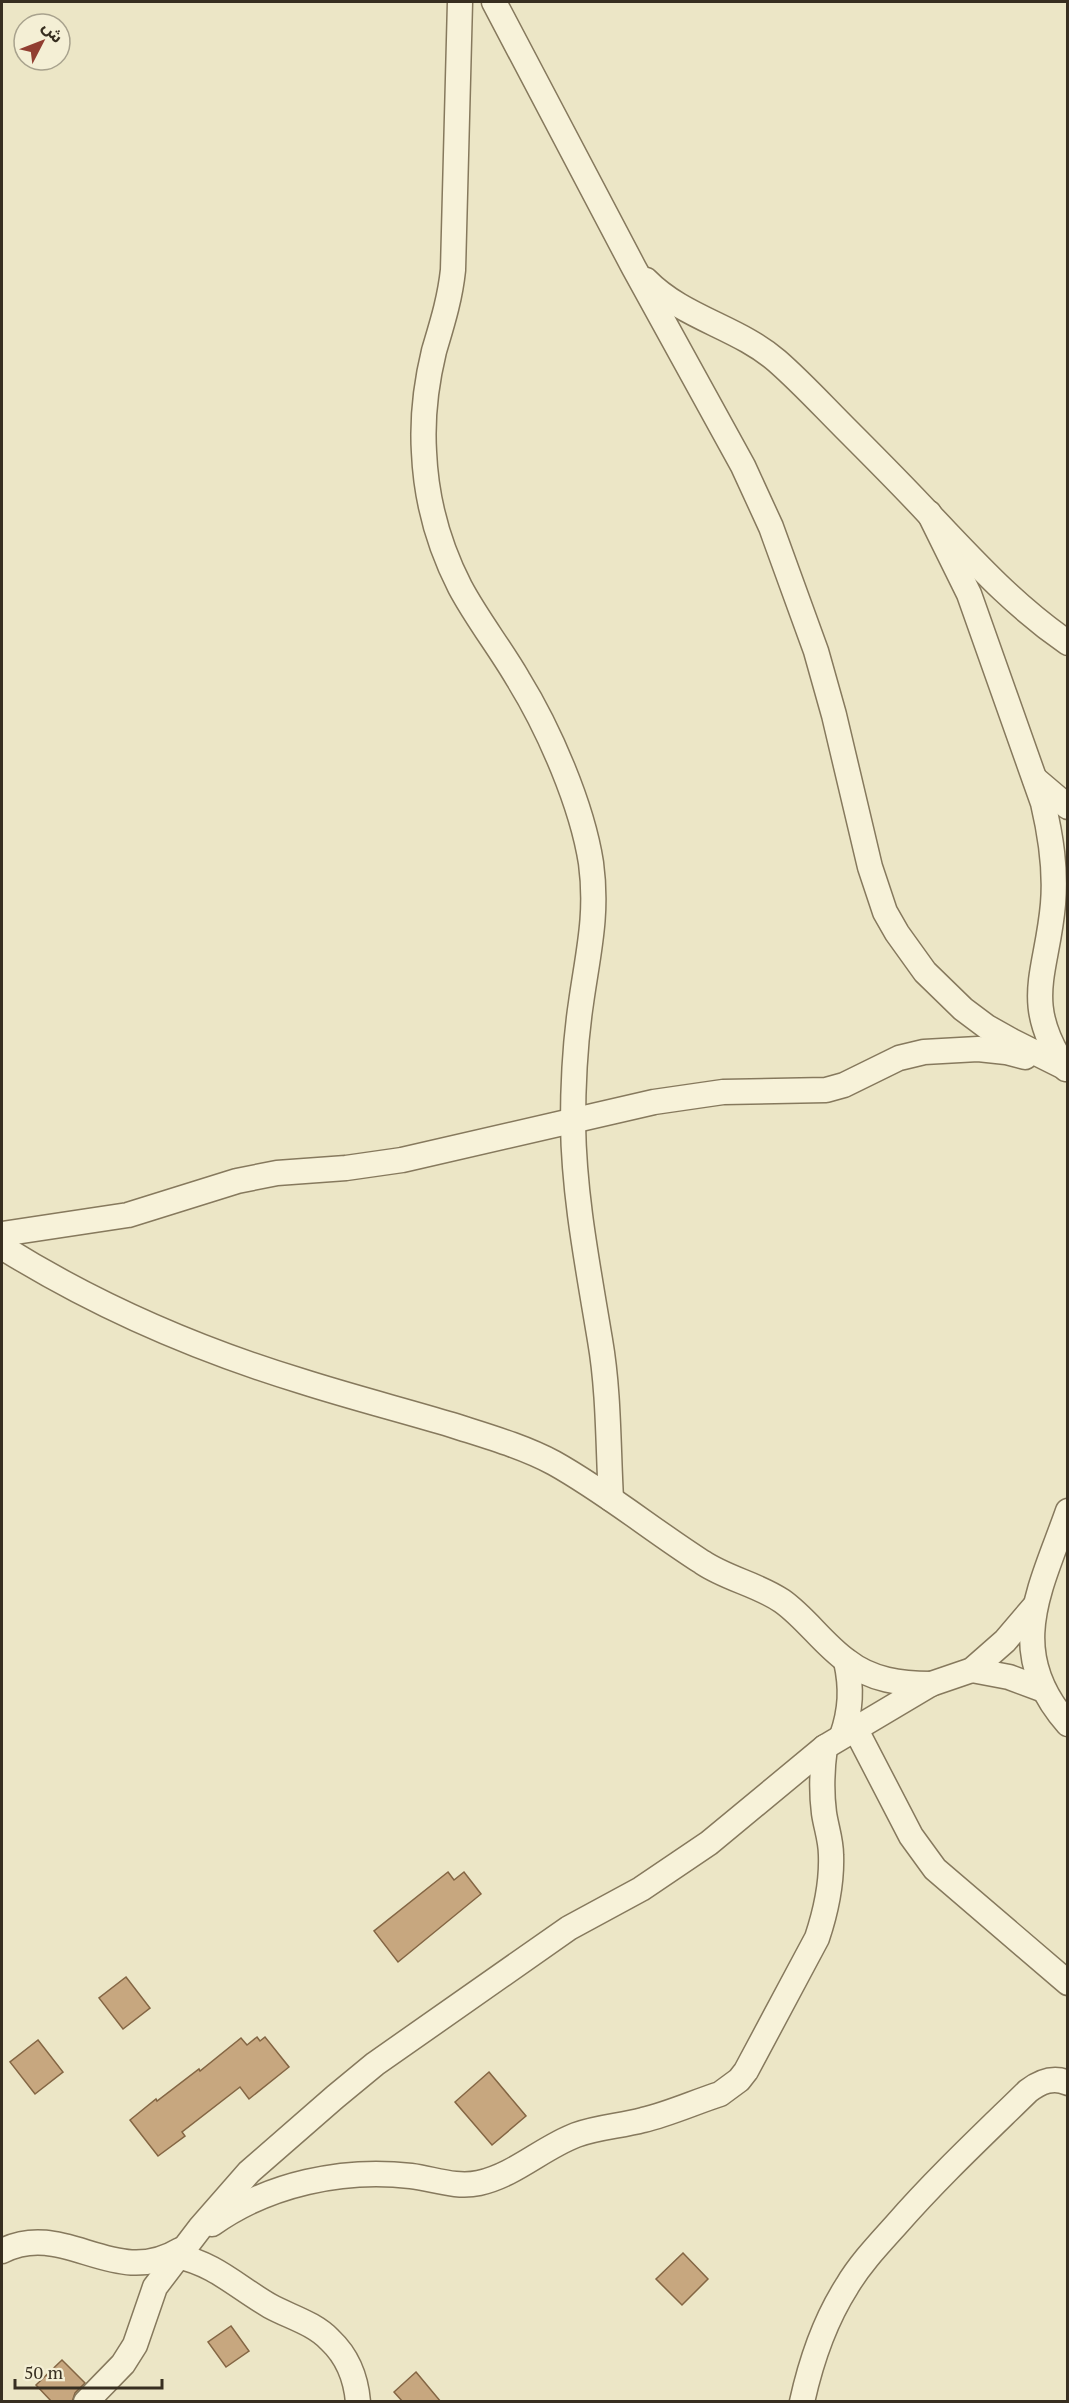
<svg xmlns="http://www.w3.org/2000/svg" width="1069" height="2403" font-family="'PT Serif','Noto Sans Arabic',serif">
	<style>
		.building { fill: #c7a77f; stroke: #846644; stroke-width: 1.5 }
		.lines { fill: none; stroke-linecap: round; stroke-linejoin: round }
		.minor-casing { stroke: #86795d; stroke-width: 27 }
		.minor { stroke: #f7f2d9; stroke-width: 24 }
	</style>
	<rect width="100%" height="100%" fill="#ece6c6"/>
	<g class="building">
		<path d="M448 1872 454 1880 464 1872 481 1894 398 1962 374 1931Z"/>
		<path d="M126 1977 150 2008 123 2029 99 1998Z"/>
		<path d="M257 2037 260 2041 265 2037 289 2067 249 2099 240 2087 182 2132 185 2136 158 2156 130 2120 156 2099 157 2101 199 2069 200 2071 241 2038 247 2045Z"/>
		<path d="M38 2040 63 2072 35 2094 10 2062Z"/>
		<path d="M489 2072 526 2116 492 2145 455 2102Z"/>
		<path d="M683 2253 708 2279 682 2305 656 2279Z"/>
		<path d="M231 2326 249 2351 226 2367 208 2342Z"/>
		<path d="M62 2360 85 2383 75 2393 72 2402H52L36 2385Z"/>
		<path d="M416 2372 441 2402H403L394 2392Z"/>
	</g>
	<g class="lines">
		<defs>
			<g id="minor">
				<path d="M460 2 453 270C450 299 442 324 434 351 426 384 422 419 424 452 426 499 439 546 460 587 477 619 500 648 518 679 549 729 582 805 591 863 598 915 588 953 581 1003 575 1043 573 1083 573 1124 574 1197 588 1267 600 1340 609 1392 608 1446 611 1499"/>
				<path d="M494 2 634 268 743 466 771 527 816 651 834 715 870 867 885 912 897 933 925 972 963 1009 987 1027 1012 1041 1068 1069"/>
				<path d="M646 280C683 318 738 327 777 361 801 382 823 406 845 428 873 456 901 484 928 513 974 561 1012 604 1068 643"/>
				<path d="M929 513 969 594 1043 803C1051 837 1056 869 1053 904 1047 974 1021 1002 1066 1069"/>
				<path d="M1035 779 1068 807"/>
				<path d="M2 1234 128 1215 237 1181 277 1173 346 1168 402 1160 654 1102 723 1092 826 1090 844 1085 899 1058 924 1052 978 1049 1006 1052 1025 1057"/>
				<path d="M2 1247C95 1305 196 1349 301 1381 351 1397 402 1410 452 1425 486 1436 522 1446 554 1463 606 1492 652 1530 702 1562 727 1579 757 1584 782 1601 806 1618 823 1644 847 1661 871 1680 901 1684 931 1684"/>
				<path d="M1068 1511C1041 1588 1003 1651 1068 1724"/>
				<path d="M972 1670 1009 1677 1044 1690"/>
				<path d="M855 1728 911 1836 935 1869 1068 1983"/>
				<path d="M842 1736C851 1710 852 1688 846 1661"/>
				<path d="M212 2224C268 2184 343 2168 411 2176 434 2179 456 2188 479 2183 515 2175 542 2148 576 2135 598 2127 621 2126 643 2120 669 2114 695 2102 720 2094L739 2080 746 2071 817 1938C826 1911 832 1883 831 1855 831 1840 826 1827 824 1813 821 1790 822 1769 825 1747"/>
				<path d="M2 2251C65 2219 114 2290 180 2250"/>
				<path d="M177 2256C215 2264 237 2287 270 2306 290 2317 314 2323 330 2340 347 2356 356 2378 358 2402"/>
				<path d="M86 2402 123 2364 135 2345 155 2287 200 2228 249 2172 335 2097 375 2064 569 1928 641 1889 709 1843 825 1747 931 1684 972 1670 1005 1641 1034 1607"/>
				<path d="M802 2402C811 2361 824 2322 847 2286 860 2264 878 2245 896 2225 937 2178 983 2135 1028 2091 1040 2082 1053 2076 1068 2083"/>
			</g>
		</defs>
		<use href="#minor" class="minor-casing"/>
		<use href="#minor" class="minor"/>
	</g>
	<rect width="1069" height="2403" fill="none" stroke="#372e20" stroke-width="6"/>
	<g transform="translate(42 42) rotate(48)"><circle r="28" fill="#f4efd5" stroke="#a8a28d" stroke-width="1.5"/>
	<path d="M0-4.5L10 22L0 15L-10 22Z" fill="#913e31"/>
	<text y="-9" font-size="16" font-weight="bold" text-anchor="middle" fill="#372e20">ش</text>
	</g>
	<path d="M15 2379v9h147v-9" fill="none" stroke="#372e20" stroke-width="3"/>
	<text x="24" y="2379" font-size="18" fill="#372e20" stroke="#f4efd5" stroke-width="4.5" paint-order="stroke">50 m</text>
</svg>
